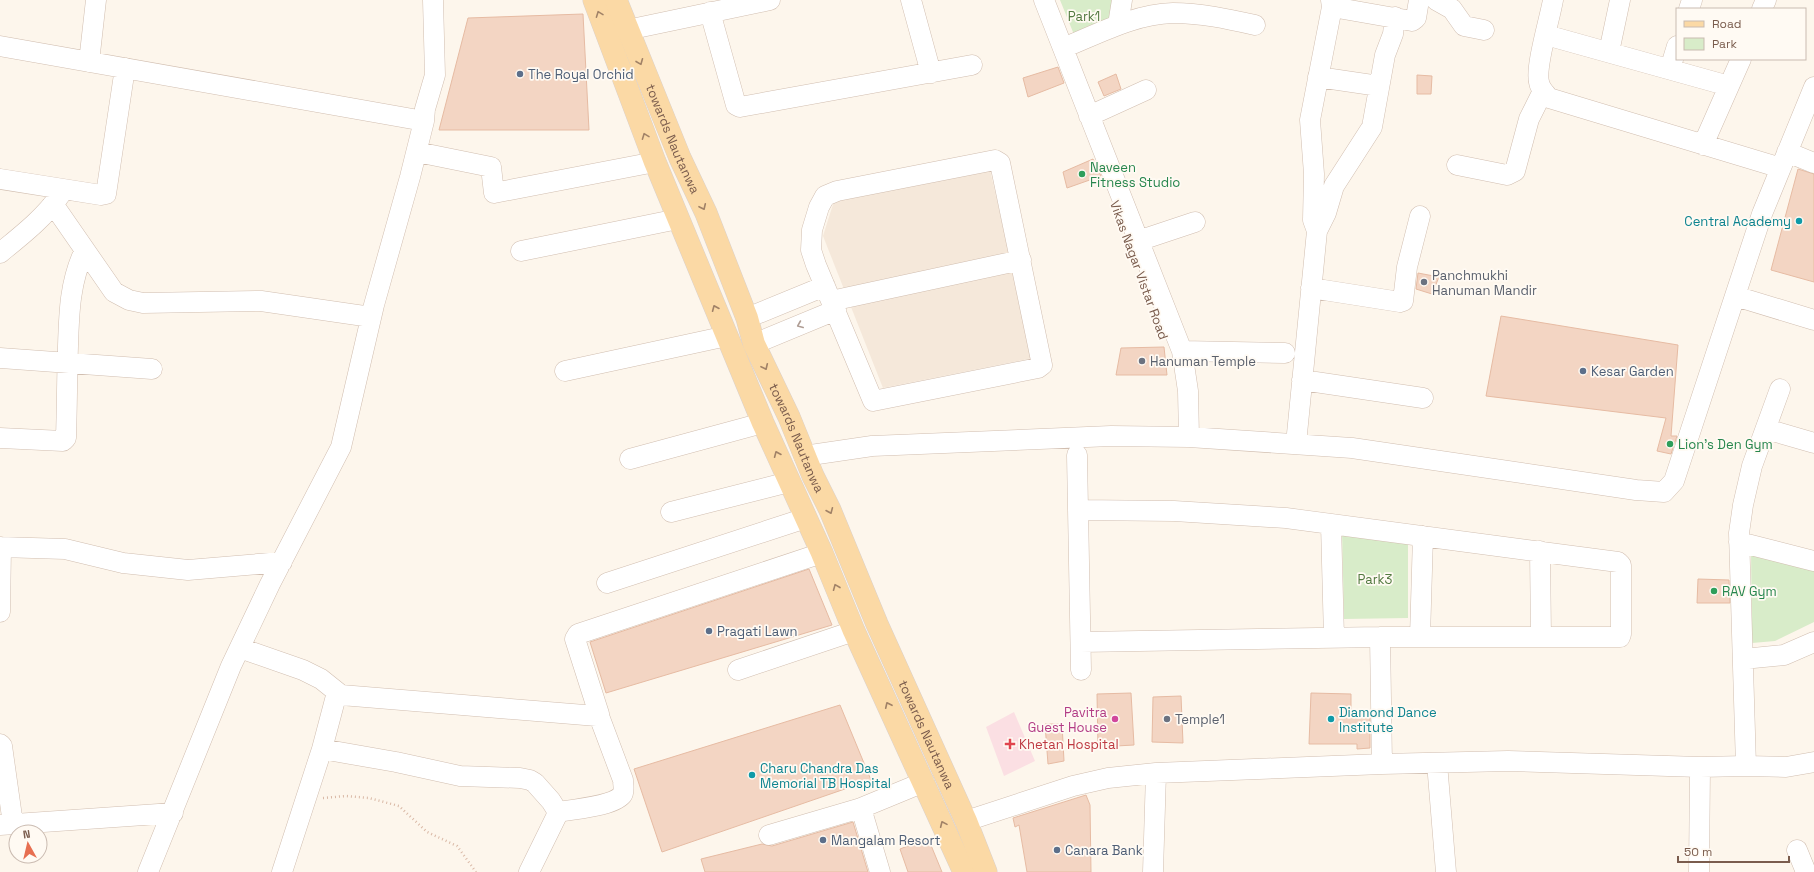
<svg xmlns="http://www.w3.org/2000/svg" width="1814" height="872" font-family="'Space Grotesk',sans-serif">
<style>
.residential{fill:#f5e8da}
.medical{fill:#fbdfe3}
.green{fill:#d8ecc9}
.building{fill:#f3d5c3;stroke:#e6bba3}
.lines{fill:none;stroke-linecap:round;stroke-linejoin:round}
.minor-casing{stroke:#d1beb0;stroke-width:21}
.major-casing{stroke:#dad1cd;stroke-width:23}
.path{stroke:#d9b8a5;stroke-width:2.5;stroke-dasharray:1 3;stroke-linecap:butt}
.minor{stroke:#fff;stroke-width:20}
.major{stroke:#fbd9a5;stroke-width:22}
.oneway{stroke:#a18267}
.oneway2{stroke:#af9d94}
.service-dot{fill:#5c6f8a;stroke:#fffaf3;stroke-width:1.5}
.leisure-dot{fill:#2e9e5b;stroke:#fffaf3;stroke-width:1.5}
.culture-dot{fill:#0f9aa8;stroke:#fffaf3;stroke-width:1.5}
.worship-dot{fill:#6b7280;stroke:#fffaf3;stroke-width:1.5}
.hotel-dot{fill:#d1479c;stroke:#fffaf3;stroke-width:1.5}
.health-dot{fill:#e0444e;stroke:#fffaf3;stroke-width:1.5}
.labels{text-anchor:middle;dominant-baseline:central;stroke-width:3.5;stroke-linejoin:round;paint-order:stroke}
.park-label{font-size:13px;fill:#537a41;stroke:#fffaf3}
.service-label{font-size:13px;fill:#4e5e75;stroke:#fffaf3;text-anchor:start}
.street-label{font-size:13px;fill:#7a5c4d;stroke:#fffaf3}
.leisure-label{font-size:13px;fill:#27864d;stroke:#fffaf3;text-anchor:start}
.culture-label{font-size:13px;fill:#0d838f;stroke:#fffaf3;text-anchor:start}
.worship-label{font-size:13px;fill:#5b616d;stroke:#fffaf3;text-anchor:start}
.hotel-label{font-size:13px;fill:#b23c85;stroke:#fffaf3;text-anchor:end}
.health-label{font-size:13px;fill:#be3a42;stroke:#fffaf3;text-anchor:start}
</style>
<rect width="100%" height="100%" fill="#fdf6ec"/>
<path class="residential" d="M 990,170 L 1033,358 L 883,388 L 823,236 L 834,201 Z"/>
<path class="medical" d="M 1014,712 L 1035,761 L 1004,776 L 986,727 Z"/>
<path class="green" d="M 1060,0 L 1118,0 L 1115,22 L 1075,37 Z
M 1342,531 L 1408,539 L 1408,618 L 1344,619 Z
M 1751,551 L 1814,568 L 1814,622 L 1775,641 L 1752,643 Z"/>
<path class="building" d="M 583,14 L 589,130 L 439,130 L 468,18 Z
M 1058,67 L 1064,83 L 1028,97 L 1023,78 Z
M 1116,74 L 1121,89 L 1104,96 L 1098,82 Z
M 1417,75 L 1432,76 L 1431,94 L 1417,94 Z
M 1093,159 L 1101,176 L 1067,188 L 1063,172 Z
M 1798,169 L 1814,174 L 1814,282 L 1771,270 Z
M 1418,273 L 1439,277 L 1432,294 L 1416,289 Z
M 1501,316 L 1678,345 L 1671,436 L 1677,436 L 1671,454 L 1657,451 L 1666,418 L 1486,396 Z
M 1164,347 L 1167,375 L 1116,375 L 1121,348 Z
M 809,569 L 832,625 L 606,693 L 590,642 Z
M 1698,579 L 1729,580 L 1730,603 L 1697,603 Z
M 1131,693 L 1134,745 L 1098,747 L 1097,694 Z
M 1311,693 L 1351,694 L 1351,715 L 1370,716 L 1370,748 L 1357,749 L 1357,744 L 1309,744 Z
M 1181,696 L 1183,743 L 1152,742 L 1153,697 Z
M 840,705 L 871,780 L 662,852 L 634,769 Z
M 1045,724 L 1062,724 L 1064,761 L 1048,764 Z
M 1086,795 L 1090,805 L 1091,872 L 1027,872 L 1019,825 L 1015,827 L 1013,818 Z
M 853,822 L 868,872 L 705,872 L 701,859 L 762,844 L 772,846 Z
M 928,838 L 942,872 L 908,872 L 900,849 Z"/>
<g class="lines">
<g class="minor-casing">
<path id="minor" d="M 911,0 L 931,73
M 1044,0 L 1182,351 L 1188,391 L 1189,437
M 1436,0 L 1452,9 L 1464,26 L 1484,30
M 1553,0 C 1550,18 1535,67 1539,82 C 1540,89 1545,93 1549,98 L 1781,168
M 1332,7 L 1412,21 L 1416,18 L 1419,0
M 1689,9 L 1692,0
M 1762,9 L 1766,0
M 710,12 L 736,105 L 740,107 L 972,65
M 1118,25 L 1122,0
M 627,30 L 770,0
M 1546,35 L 1729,86
M 0,46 L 424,121
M 1063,48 C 1098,34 1134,14 1173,13 C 1201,13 1228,19 1255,25
M 1609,52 L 1620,0
M 89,62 L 96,0
M 1670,69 L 1677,46
M 1318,77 L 1379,86
M 1089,116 L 1146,90
M 1703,145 L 1741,59
M 417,152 L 491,167 L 494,193 L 655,162
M 1787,152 L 1814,163
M 995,160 L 1000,163 L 1042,365 L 1038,368 L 873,401 L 816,265 L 811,250 L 812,230 L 819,207 L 825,196 L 837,191 Z
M 1457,165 L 1507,175 L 1515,171 L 1529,119 L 1543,91
M 0,179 L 101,195 L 106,194 L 125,68
M 53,204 L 114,292 L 129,300 L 143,303 L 261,301 L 371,317
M 1317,231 L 1313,220 L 1314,174 L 1310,120 L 1332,7 L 1331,0
M 1138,241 L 1195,222
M 521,251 L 678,219
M 0,253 C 22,235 44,218 60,195
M 1311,288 L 1400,302 L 1403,301 L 1407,267 L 1420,216
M 1735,296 L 1814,320
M 831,301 L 1021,260
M 747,318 L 825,286
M 754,344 L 836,310
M 1182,351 L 1285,353
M 0,358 L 152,369
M 565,371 L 727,336
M 1302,380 L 1423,398
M 1766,429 L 1814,443
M 0,438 L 63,441 L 66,438 C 67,407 67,376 68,346 C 69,312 70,280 85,250
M 1296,444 L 1317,231 L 1326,213 L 1334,186 L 1372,127 L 1385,55 L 1393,34 L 1395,17
M 1077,455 L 1081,670
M 804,456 L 872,446 L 1111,436 L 1189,437 L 1352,448 L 1636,490 L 1664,492 L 1674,481 L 1762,214 L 1814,87
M 630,459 L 763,423
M 1078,510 L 1174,511 L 1286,518 L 1618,562 L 1621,565 L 1621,634 L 1620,637 L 1380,637 L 1081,642
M 671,512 L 789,482
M 1331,524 L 1334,638
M 1739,542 L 1814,561
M 0,547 L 65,549 L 123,563 L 188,570 L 282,562
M 1540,551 L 1541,637
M 607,583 L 806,518
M 0,612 L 1,547
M 1380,637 L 1382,764
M 1420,637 L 1423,536
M 240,648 L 303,670 L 321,679 L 341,695
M 1743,659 L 1784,655 L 1814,642
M 738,670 L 854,631
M 0,744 L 2,746 L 13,824
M 322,749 L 396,762 L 460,776 L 520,778 L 530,780 L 535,783 L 551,801 L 556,809 L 557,815 L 529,872
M 1437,763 L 1446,872
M 1746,766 L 1739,533 L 1743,505 L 1752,466 L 1780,389
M 557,812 C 571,810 613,806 622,795 C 625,791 623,785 623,780 L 599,716
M 966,821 L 1073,786 L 1108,778 L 1156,773 L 1382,764 L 1508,761 L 1700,767 L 1746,766 L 1786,767 L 1814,762
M 0,825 L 173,813
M 769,835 L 861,808
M 1797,850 L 1806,872
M 148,872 L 231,666 L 270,584 L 341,447 L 374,305 L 410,177 L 424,121 L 425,109 L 435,75 L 433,0
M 282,872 L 322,749 L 336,696 L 341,695 L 597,716 L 599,714 L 575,639 L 578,634 L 822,553
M 880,872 L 861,808 L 924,782
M 1153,872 L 1156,773
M 1699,872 L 1700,767"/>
</g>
<g class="major-casing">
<g id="major">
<path d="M 594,0 L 655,162 L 763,423 L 822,553 L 854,631 L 964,872"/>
<path id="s1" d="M 616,0 L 680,158 L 706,213 L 747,318 L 754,344 L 789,417 L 813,476 L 830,510 L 877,624 L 966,821 L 986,872"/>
</g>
</g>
<path class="path" d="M 323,798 L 346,796 L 369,798 L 399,806 L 427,832 L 457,846 L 476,872"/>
<use href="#minor" class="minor"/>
<use href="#major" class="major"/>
</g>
<defs><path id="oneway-chevron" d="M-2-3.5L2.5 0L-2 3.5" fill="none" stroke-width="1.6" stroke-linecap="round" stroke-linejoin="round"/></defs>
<g class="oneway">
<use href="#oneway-chevron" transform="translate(599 14) rotate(-111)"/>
<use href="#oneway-chevron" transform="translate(640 62) rotate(68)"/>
<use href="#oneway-chevron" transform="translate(645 136) rotate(-111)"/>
<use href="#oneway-chevron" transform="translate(703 207) rotate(65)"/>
<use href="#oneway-chevron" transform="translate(715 308) rotate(-113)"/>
<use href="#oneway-chevron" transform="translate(765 367) rotate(65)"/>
<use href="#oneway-chevron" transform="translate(777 454) rotate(-113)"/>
<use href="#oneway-chevron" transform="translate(830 511) rotate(67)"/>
<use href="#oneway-chevron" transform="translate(836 587) rotate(-112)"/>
<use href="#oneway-chevron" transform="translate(888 705) rotate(-115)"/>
<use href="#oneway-chevron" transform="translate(943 824) rotate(-114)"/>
</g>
<use class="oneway2" href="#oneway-chevron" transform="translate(800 325) rotate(157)"/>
<g class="service-dot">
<circle cx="520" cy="74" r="4"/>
<circle cx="1583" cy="371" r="4"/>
<circle cx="709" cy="631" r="4"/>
<circle cx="823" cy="840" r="4"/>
<circle cx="1057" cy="850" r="4"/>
</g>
<g class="leisure-dot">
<circle cx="1082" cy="174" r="4"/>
<circle cx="1670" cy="444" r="4"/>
<circle cx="1714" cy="591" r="4"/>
</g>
<g class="culture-dot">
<circle cx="1799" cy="221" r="4"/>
<circle cx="1331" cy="719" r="4"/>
<circle cx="752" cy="775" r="4"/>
</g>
<g class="worship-dot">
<circle cx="1424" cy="282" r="4"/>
<circle cx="1142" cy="361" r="4"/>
<circle cx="1167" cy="719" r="4"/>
</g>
<circle class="hotel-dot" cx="1115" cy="719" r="4"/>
<path class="health-dot" d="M1008 738h4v4h4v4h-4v4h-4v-4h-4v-4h4z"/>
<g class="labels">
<g class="park-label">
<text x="1084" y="16">Park1</text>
<text x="1375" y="579">Park3</text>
</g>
<g class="service-label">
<text x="528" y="74">The Royal Orchid</text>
<text x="1591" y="371">Kesar Garden</text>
<text x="717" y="631">Pragati Lawn</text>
<text x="831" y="840">Mangalam Resort</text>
<text x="1065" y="850">Canara Bank</text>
</g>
<g class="street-label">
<text stroke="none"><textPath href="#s1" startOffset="150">towards Nautanwa</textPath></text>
<text transform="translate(1139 270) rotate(70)">Vikas Nagar Vistar Road</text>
<text stroke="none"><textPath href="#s1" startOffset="474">towards Nautanwa</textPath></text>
<text stroke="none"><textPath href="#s1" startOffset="798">towards Nautanwa</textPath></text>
</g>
<g class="leisure-label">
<text x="1090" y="167">Naveen<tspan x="1090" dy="15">Fitness Studio</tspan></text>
<text x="1678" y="444">Lion's Den Gym</text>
<text x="1722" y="591">RAV Gym</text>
</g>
<g class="culture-label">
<text x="1791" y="221" text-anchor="end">Central Academy</text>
<text x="1339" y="712">Diamond Dance<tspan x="1339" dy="15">Institute</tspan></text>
<text x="760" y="768">Charu Chandra Das<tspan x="760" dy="15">Memorial TB Hospital</tspan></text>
</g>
<g class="worship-label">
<text x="1432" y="275">Panchmukhi<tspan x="1432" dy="15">Hanuman Mandir</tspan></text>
<text x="1150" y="361">Hanuman Temple</text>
<text x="1175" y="719">Temple1</text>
</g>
<g class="hotel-label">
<text x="1107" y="712">Pavitra<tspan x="1107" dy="15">Guest House</tspan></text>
</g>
<g class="health-label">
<text x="1019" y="744">Khetan Hospital</text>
</g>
</g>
<rect x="1676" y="8" width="130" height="52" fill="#fffaf3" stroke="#cabbb1"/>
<rect x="1684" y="21" width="20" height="6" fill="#fbd9a5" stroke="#cabbb1"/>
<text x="1712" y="28" font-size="12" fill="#7a5c4d">Road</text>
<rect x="1684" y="38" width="20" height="12" fill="#d8ecc9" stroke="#cabbb1"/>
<text x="1712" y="48" font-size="12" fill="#7a5c4d">Park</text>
<g transform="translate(28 844) rotate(352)"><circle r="19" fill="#fffaf3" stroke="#cabbb1"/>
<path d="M0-3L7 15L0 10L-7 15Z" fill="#e76f51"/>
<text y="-6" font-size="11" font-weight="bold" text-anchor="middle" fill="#7a5c4d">N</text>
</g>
<path d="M1678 856v6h111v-6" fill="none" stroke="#7a5c4d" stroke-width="2"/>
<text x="1684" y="856" font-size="12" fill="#7a5c4d" stroke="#fffaf3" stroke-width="3" paint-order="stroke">50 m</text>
</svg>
